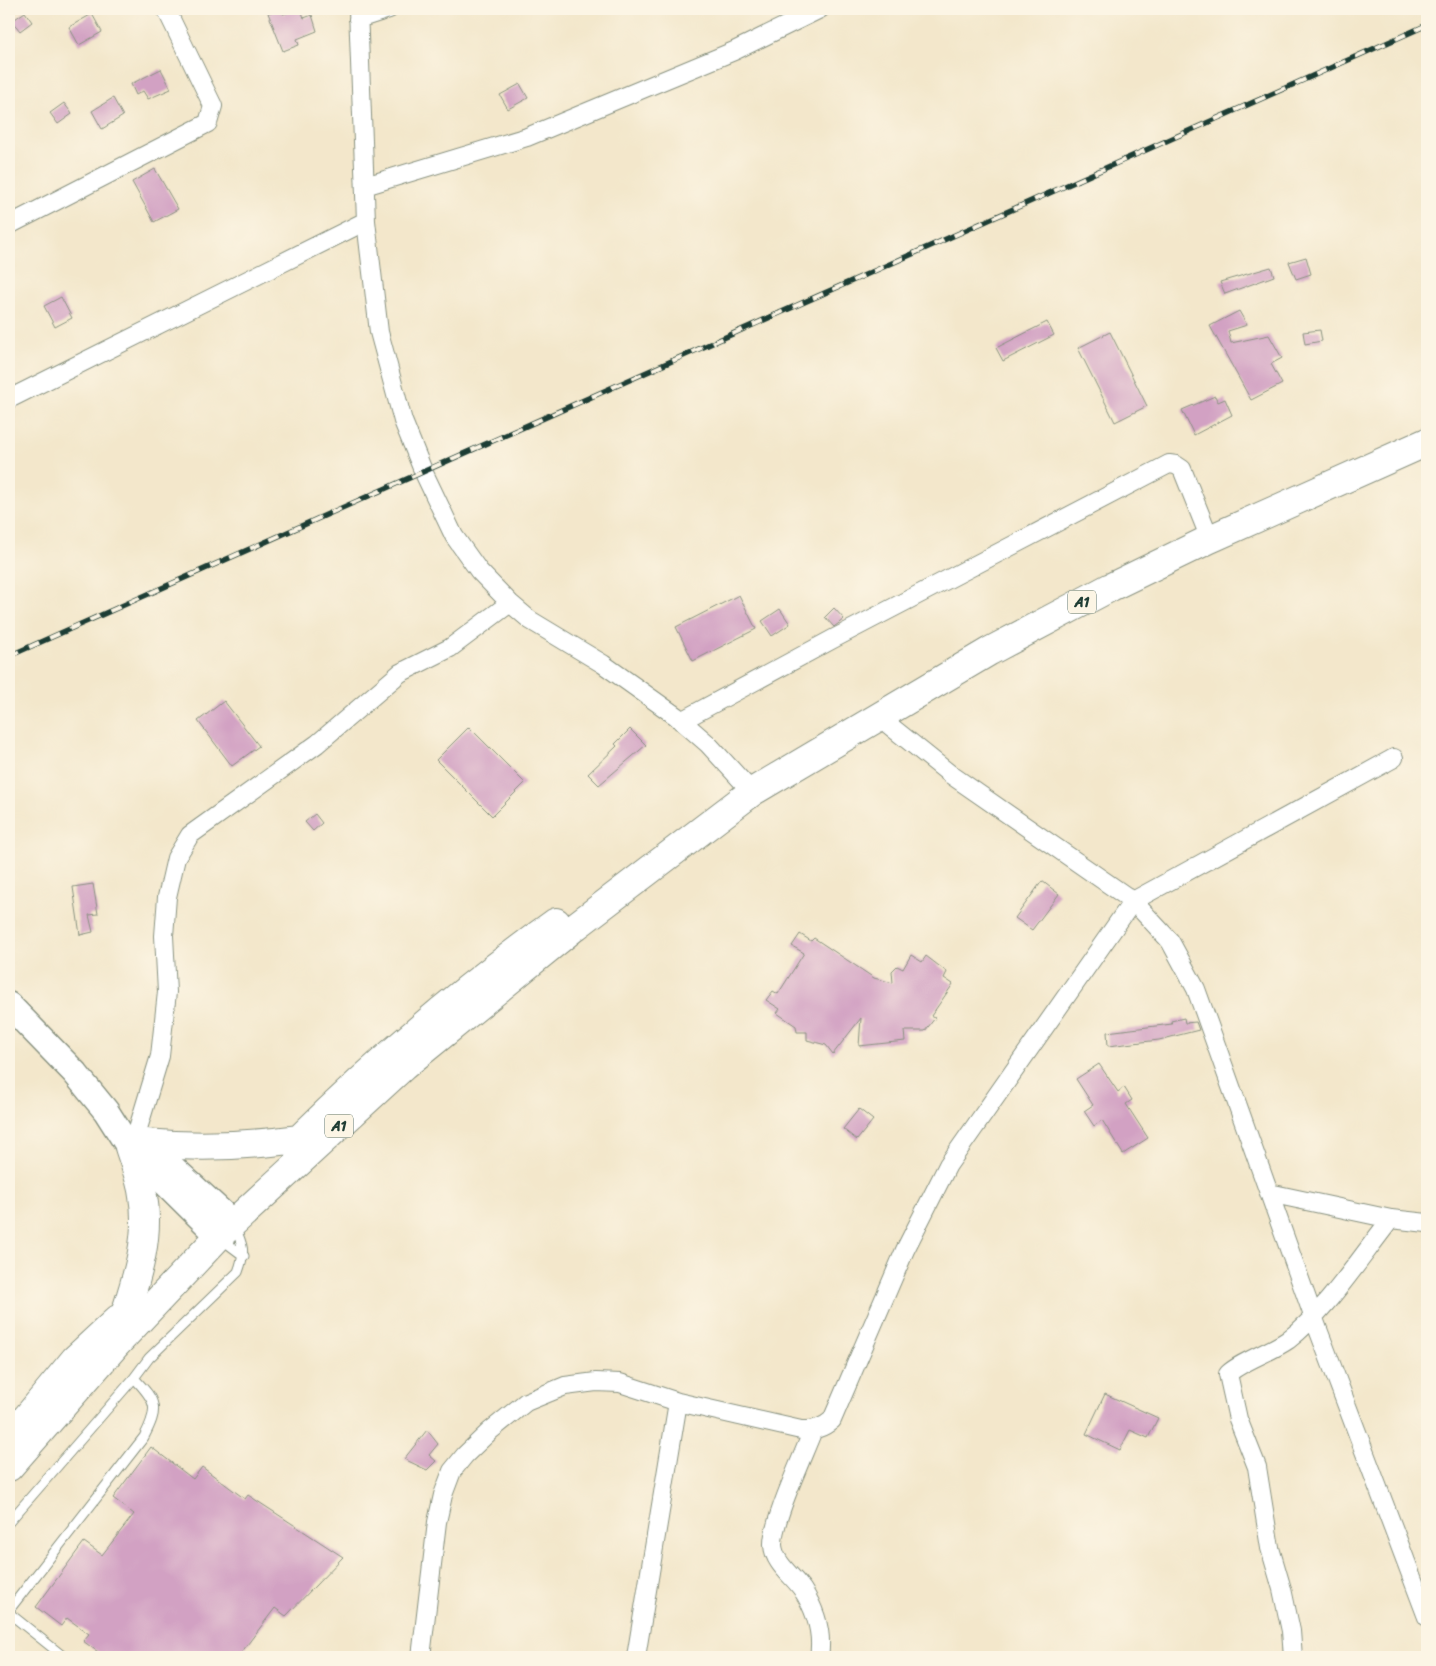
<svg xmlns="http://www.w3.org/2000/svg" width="1436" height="1666" font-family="Sriracha,sans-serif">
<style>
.building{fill:#d2a1c3}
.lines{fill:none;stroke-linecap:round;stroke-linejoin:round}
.lane-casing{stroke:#899280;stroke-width:11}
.street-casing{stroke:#899280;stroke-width:20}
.secondary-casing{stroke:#899280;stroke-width:28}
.highway-casing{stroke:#899280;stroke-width:30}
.lane{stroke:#fff;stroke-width:9}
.street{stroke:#fff;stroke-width:18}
.secondary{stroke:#fff;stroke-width:25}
.highway{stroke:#fff;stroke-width:28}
.rail-casing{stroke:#1f3d34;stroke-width:5.5}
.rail{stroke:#fcf5e5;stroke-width:4;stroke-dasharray:11;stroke-linecap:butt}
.labels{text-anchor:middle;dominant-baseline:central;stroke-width:4;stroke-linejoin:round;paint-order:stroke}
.shield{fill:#fcf5e5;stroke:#617469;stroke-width:1}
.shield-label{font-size:14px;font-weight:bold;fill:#1f3d34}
</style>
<rect width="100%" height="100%" fill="#fcf5e5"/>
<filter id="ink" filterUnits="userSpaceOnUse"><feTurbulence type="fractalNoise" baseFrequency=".02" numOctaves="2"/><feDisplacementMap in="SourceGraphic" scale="10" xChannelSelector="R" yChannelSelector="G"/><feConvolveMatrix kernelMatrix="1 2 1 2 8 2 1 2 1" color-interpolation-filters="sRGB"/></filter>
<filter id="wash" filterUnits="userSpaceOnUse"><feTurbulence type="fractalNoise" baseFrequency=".0096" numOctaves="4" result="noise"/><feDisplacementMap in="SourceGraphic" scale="20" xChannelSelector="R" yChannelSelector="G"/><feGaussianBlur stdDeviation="1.12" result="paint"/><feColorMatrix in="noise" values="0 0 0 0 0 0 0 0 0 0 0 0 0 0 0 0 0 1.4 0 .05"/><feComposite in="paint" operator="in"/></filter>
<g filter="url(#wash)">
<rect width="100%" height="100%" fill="#f3e7cb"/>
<g id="blocks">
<path class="building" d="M 281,9 L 283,14 L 301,9 L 304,18 L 312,15 L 317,31 L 297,39 L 299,45 L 283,51 L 268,13 Z
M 25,12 L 32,22 L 20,31 L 12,21 Z
M 92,14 L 102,32 L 79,45 L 69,27 Z
M 161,69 L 171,89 L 148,99 L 143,91 L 136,95 L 131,84 Z
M 520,84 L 528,98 L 508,109 L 500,95 Z
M 113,98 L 123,116 L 102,129 L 92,111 Z
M 64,103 L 72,114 L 58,124 L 50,113 Z
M 155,169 L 178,209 L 154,222 L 132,182 Z
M 1306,257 L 1311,274 L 1296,279 L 1289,262 Z
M 1271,267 L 1274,276 L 1225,294 L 1220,282 Z
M 61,297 L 72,318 L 55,327 L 44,306 Z
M 1239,311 L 1247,325 L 1228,331 L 1231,343 L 1269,335 L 1282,358 L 1271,364 L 1282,384 L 1251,400 L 1210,326 Z
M 1047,322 L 1054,335 L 1003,361 L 996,348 Z
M 1320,330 L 1322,341 L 1305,344 L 1303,332 Z
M 1110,332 L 1147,406 L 1115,422 L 1078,348 Z
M 1215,396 L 1218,402 L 1225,399 L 1232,415 L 1194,435 L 1182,410 Z
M 739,595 L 756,629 L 693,661 L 676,627 Z
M 834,608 L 844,619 L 834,627 L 825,617 Z
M 780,609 L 790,624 L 772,636 L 762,621 Z
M 224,701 L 259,746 L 232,766 L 198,721 Z
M 469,727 L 525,783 L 492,816 L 436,760 Z
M 630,729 L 646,745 L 599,785 L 588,774 L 617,746 L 615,744 Z
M 315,814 L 322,823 L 313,831 L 305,822 Z
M 1042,881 L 1059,894 L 1032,930 L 1015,918 Z
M 93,884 L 98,914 L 89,915 L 93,932 L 80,935 L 73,887 Z
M 800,934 L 811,941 L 814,938 L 874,978 L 893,983 L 892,971 L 897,966 L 903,969 L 911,955 L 922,962 L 926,956 L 947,972 L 944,978 L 953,984 L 931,1016 L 935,1018 L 925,1031 L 904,1031 L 905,1041 L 859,1046 L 861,1018 L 833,1054 L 826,1045 L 807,1040 L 807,1032 L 797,1032 L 796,1026 L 777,1013 L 780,1009 L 766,1000 L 773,991 L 778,994 L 804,953 L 792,946 Z
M 1184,1018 L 1185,1023 L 1196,1022 L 1199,1030 L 1159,1040 L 1108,1046 L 1107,1032 L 1172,1024 L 1171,1021 Z
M 1099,1064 L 1118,1092 L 1124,1087 L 1132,1100 L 1126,1104 L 1148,1138 L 1123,1154 L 1102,1120 L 1094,1126 L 1084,1111 L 1093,1105 L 1076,1079 Z
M 859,1109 L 873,1120 L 857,1140 L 843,1129 Z
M 1105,1394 L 1158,1418 L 1148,1438 L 1130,1430 L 1120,1450 L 1086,1434 Z
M 427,1430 L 438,1444 L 429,1455 L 436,1461 L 427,1470 L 404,1459 Z
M 151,1447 L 193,1479 L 202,1467 L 245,1499 L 248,1495 L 343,1557 L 286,1616 L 275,1608 L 238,1657 L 105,1657 L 83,1641 L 89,1634 L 67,1618 L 61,1626 L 36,1607 L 84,1542 L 102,1555 L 134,1514 L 113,1498 Z"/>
</g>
</g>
<g filter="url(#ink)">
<use href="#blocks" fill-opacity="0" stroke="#899280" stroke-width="1"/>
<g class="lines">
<g class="lane-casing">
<path id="lane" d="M 220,1238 L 244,1256
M 9,1522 L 134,1378
M 9,1610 L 144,1437 C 159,1408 157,1402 134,1378 L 149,1358 L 238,1272 C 246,1251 243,1245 234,1225
M 9,1613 L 64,1657"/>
</g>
<g class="street-casing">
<path id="street" d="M 358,9 L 366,221 L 379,332 L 403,421 L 424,473 L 454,536 L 479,571 L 510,603 L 530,620 L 603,664 L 676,716 L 708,744 L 752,792
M 358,19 L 389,9
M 365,186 L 527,137 L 734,51 L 820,9
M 9,225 L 208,123 L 213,106 L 166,9
M 9,399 L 366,221
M 879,717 L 950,774 L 1133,901 L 1170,941 L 1196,989 L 1316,1324 L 1427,1617
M 681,721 L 833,639 L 1169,464 L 1176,465 L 1182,469 L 1210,539
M 136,1135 L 160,1056 L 167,992 L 164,936 L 167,897 L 176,858 L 190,835 L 317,744 L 400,673 L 450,648 L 510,603
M 1269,1193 L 1391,1219 L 1427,1223
M 813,1430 C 803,1456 772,1522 773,1545 C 774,1563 792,1575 802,1589 C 815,1609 823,1633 819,1657
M 421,1657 L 437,1522 L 443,1495 L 452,1471 L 465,1455 L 490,1431 L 526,1402 L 565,1386 L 596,1382 L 620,1383 L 678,1402 L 801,1430 C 814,1430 822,1429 832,1420 L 905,1250 L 948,1165 L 1133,901 L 1394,758
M 636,1657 L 678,1402
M 1293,1657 L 1291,1631 L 1282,1589 L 1270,1548 L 1257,1467 L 1238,1419 L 1228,1374 C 1240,1362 1271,1352 1288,1340 C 1326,1311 1360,1258 1391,1219"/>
</g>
<g class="secondary-casing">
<path id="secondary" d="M 9,1005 L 75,1073 L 106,1111 L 129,1147 L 219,1236
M 161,1157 L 233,1223"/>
</g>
<g class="highway-casing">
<path id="highway" d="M 145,1143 C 197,1148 247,1146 298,1139
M 294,1144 C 376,1063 462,989 556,922
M 126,1311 C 138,1274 150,1235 143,1196 C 141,1179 134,1163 129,1147
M 9,1439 L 75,1359 L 118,1319
M 9,1467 L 114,1347 L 219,1236 L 404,1066 L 576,926 L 752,792 L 990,651 L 1111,587 L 1210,539 L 1427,442"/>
</g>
<use href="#lane" class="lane"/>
<use href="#street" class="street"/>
<use href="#secondary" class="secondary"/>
<use href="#highway" class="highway"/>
<g class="rail-casing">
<path id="rail" d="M 9,656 L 1427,25"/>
</g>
<use href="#rail" class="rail"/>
</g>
</g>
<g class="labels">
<g class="shield">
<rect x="1068" y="590.5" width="28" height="23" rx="4"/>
<rect x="325" y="1114.5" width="28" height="23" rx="4"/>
</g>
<g class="shield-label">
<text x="1082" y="602">A1</text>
<text x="339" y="1126">A1</text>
</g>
</g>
<rect width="1436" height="1666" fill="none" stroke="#fcf5e5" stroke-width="30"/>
</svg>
